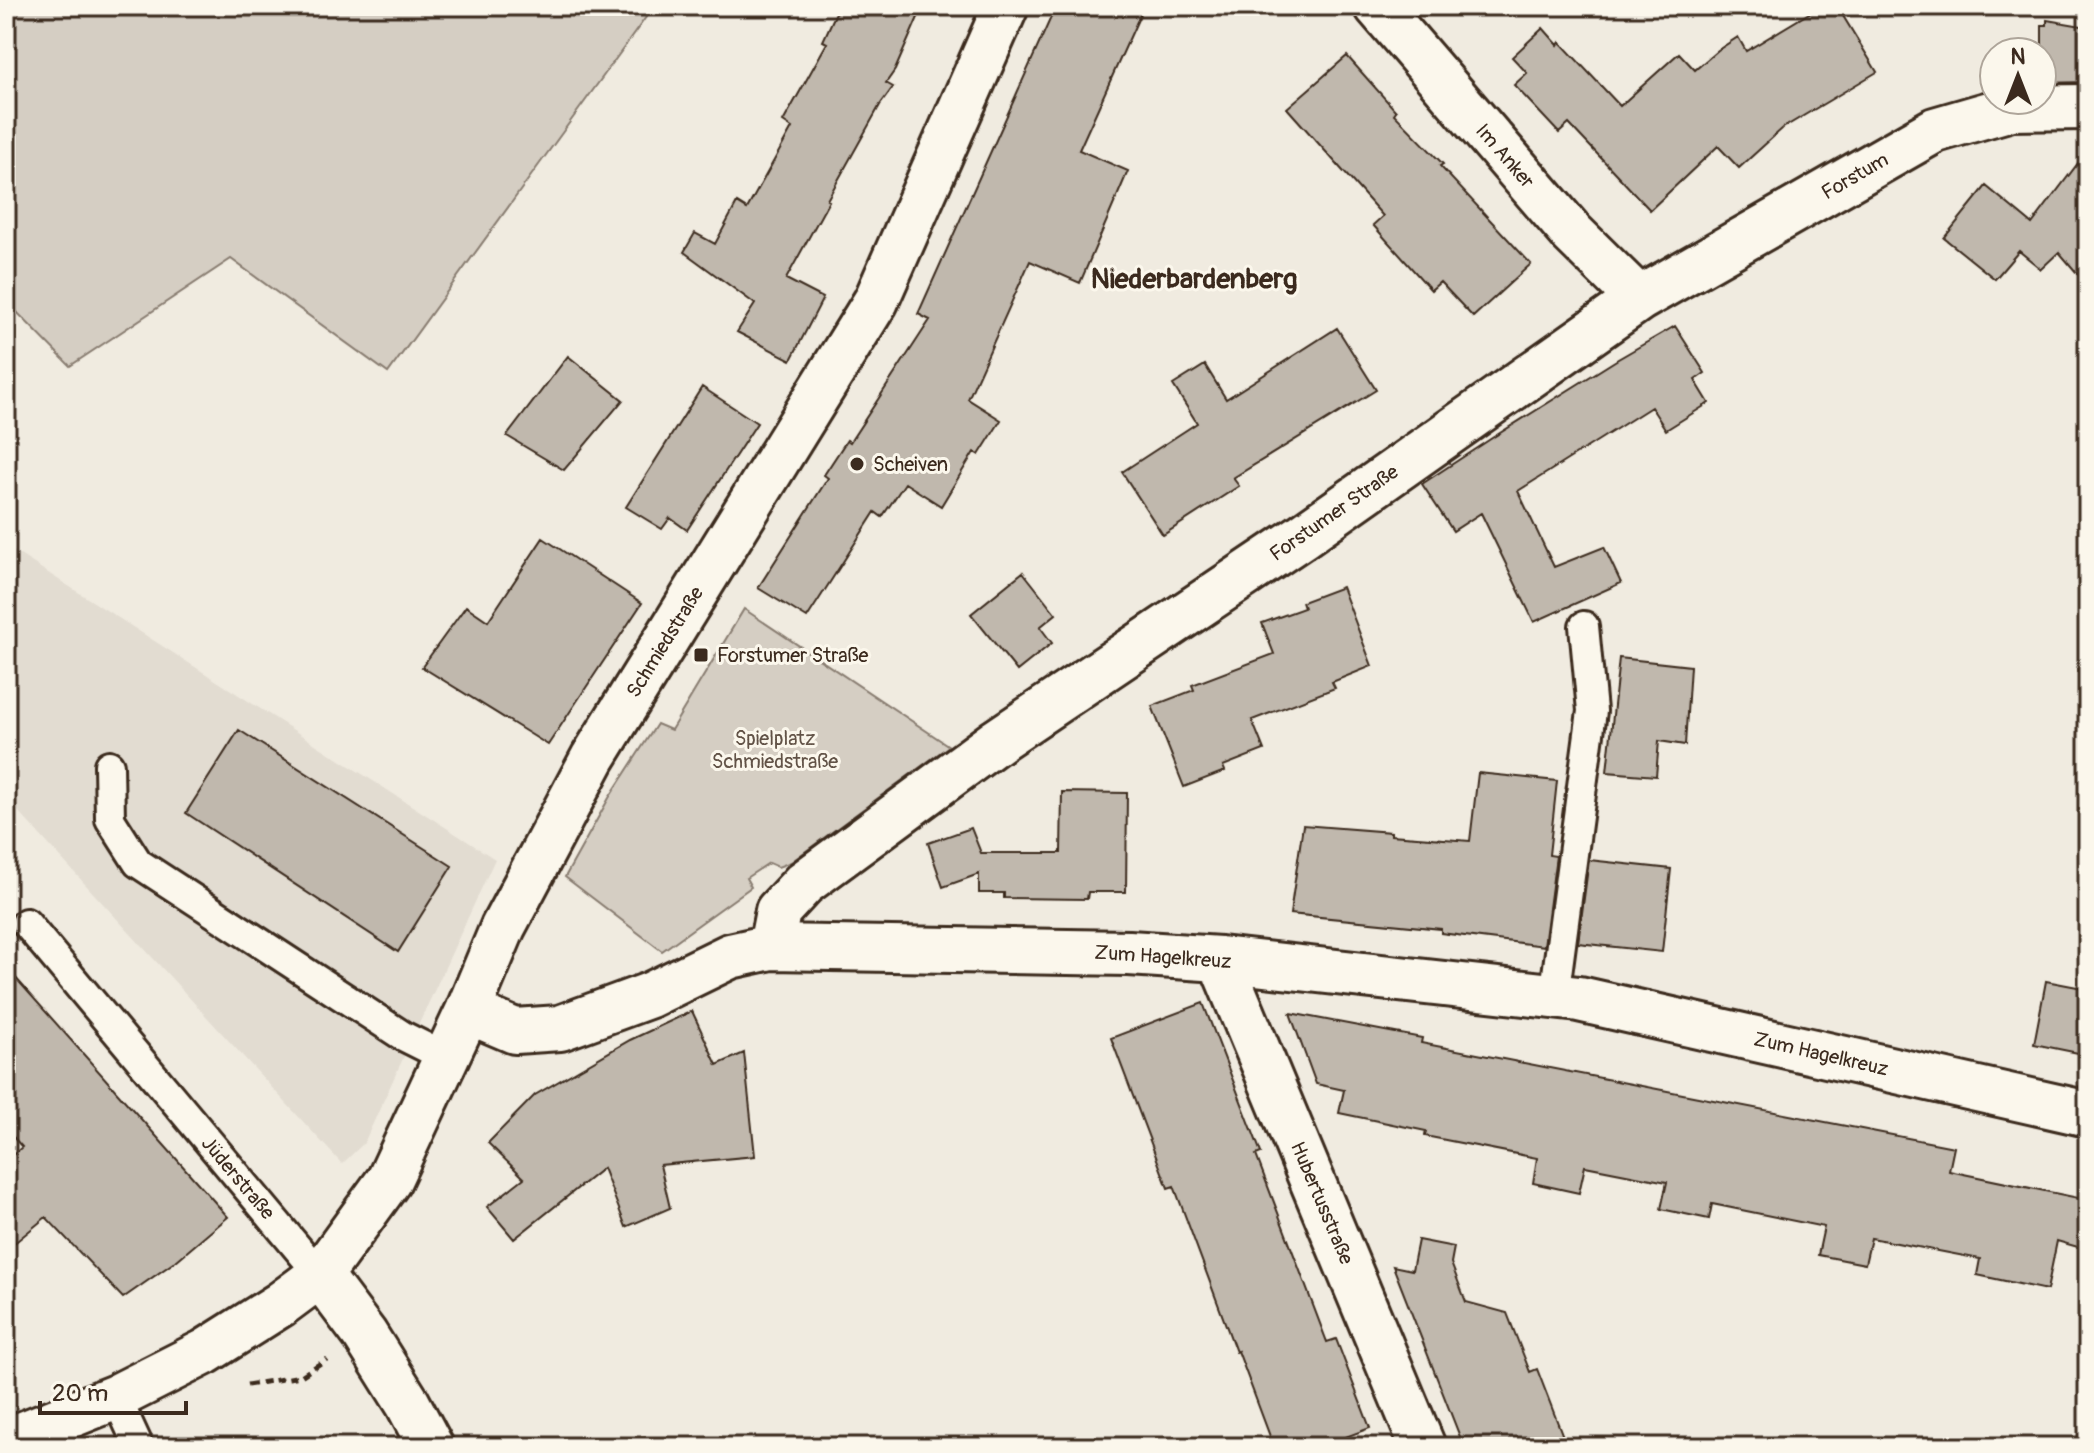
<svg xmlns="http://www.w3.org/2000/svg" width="2094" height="1453" font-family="Pangolin,sans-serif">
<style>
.built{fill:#e2dcd1}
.green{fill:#d5cec3;stroke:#887c70;stroke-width:2}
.building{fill:#c0b8ad;stroke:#3b2a1e;stroke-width:2}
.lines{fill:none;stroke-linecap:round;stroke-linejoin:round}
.lane-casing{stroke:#3b2a1e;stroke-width:34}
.street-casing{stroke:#3b2a1e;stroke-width:50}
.path{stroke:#3b2a1e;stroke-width:5;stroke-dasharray:8 6;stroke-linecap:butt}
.lane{stroke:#fbf7ec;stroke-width:28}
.street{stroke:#fbf7ec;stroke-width:44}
.poi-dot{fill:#3b2a1e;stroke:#fbf7ec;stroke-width:3}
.labels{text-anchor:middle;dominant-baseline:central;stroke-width:6;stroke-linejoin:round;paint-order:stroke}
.street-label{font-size:20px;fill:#3b2a1e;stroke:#fbf7ec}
.poi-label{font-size:20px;fill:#3b2a1e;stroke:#fbf7ec;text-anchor:start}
.park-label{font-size:20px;fill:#625347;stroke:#fbf7ec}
.district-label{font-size:28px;font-weight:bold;fill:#3b2a1e;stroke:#fbf7ec}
</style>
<rect width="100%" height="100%" fill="#f0ebe0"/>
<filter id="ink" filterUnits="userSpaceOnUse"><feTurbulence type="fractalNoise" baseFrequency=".0125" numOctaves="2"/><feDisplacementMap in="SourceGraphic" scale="16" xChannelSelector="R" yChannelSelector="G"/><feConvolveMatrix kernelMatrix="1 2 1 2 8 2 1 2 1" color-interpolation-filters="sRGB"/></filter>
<g filter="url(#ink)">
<path class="built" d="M 6,546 L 495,859 L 364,1143 L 342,1164 L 6,798 Z"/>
<path class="green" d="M 6,6 L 654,6 L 388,373 L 231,259 L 70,366 L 6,301 Z
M 744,609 L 949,746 L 791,862 L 778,867 L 769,863 L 746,878 L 751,887 L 662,951 L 565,877 L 609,798 L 657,724 L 671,730 Z"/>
<path class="building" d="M 839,6 L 923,6 L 895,70 L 886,83 L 893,87 L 880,105 L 827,200 L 829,201 L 786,279 L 823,298 L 791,360 L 737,332 L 755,304 L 684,252 L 695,233 L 715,244 L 737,203 L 747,209 L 792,128 L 783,122 L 827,43 L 823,41 Z
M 1056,6 L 1144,6 L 1079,150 L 1128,171 L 1080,283 L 1030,261 L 968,399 L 1001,420 L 979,455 L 974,452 L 941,506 L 905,483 L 882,517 L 875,512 L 807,618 L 758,588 L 828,478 L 824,475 L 847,440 L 850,442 L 930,320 L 918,314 Z
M 1821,6 L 1837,6 L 1877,72 L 1783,128 L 1739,168 L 1718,146 L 1650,210 L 1569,124 L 1559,133 L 1514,85 L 1527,73 L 1512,57 L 1543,28 L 1558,45 L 1560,42 L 1620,106 L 1679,53 L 1695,70 L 1718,50 L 1738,37 L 1746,51 Z
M 2047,20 L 2088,27 L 2088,82 L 2042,83 L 2042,25 L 2047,25 Z
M 1347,56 L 1396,111 L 1394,114 L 1443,164 L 1440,166 L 1531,264 L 1473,317 L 1440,282 L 1431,290 L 1373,225 L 1383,216 L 1287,108 Z
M 2088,150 L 2088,286 L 2059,252 L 2041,269 L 2019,251 L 1995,279 L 1944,238 L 1986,186 L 2032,224 Z
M 1675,326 L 1705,373 L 1695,380 L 1709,403 L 1666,430 L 1651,407 L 1518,491 L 1554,567 L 1604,547 L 1621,583 L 1534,622 L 1481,513 L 1453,531 L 1422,484 L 1492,438 L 1618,359 Z
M 1337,328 L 1376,390 L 1233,478 L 1239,486 L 1163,535 L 1122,472 L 1197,423 L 1173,385 L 1205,365 L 1226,399 Z
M 568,356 L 623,400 L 564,470 L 507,436 Z
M 702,387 L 757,423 L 687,530 L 670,518 L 662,529 L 626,507 Z
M 543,538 L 642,603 L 548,745 L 422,667 L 466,606 L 488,621 Z
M 1023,572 L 1056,614 L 1040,627 L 1052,643 L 1017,671 L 971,614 Z
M 1342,587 L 1372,666 L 1332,682 L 1335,688 L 1252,720 L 1264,750 L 1223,766 L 1225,771 L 1184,787 L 1152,706 L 1194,690 L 1192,685 L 1274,654 L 1262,623 L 1304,608 L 1302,602 Z
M 1619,658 L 1690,666 L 1685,745 L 1659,741 L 1656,776 L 1607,772 Z
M 239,730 L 452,866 L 398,952 L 186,813 Z
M 1478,773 L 1557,781 L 1549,855 L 1556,856 L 1544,946 L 1441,933 L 1441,929 L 1290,914 L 1303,825 L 1391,832 L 1391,835 L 1470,841 Z
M 1062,792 L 1127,793 L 1126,892 L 1088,892 L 1087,899 L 1004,898 L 1004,893 L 979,893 L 979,874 L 943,887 L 928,843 L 971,828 L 981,853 L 1061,853 Z
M 1589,860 L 1671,869 L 1662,952 L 1578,943 Z
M 6,967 L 228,1217 L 176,1261 L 123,1298 L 46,1217 L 6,1250 L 6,1161 L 22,1147 L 6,1129 Z
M 2046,981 L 2088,989 L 2088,1055 L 2034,1044 Z
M 1203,1003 L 1261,1153 L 1256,1155 L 1327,1342 L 1336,1339 L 1370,1428 L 1319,1447 L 1274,1447 L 1238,1351 L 1236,1352 L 1174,1186 L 1168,1188 L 1111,1038 Z
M 692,1011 L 717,1065 L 744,1053 L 755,1156 L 660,1165 L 670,1208 L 626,1227 L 603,1168 L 514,1239 L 487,1207 L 524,1178 L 488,1143 L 535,1095 L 630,1040 Z
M 1290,1013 L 1422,1038 L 1421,1043 L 1954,1147 L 1949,1171 L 2088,1200 L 2088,1250 L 2057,1241 L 2047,1290 L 1977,1275 L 1980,1259 L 1871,1238 L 1865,1264 L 1818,1255 L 1824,1227 L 1712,1204 L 1709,1219 L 1661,1209 L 1667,1182 L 1585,1166 L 1579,1193 L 1533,1183 L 1537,1158 L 1425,1136 L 1426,1131 L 1339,1113 L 1344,1090 L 1316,1084 Z
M 1418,1240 L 1454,1247 L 1451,1263 L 1466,1302 L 1507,1313 L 1530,1372 L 1537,1369 L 1567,1447 L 1464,1447 L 1393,1266 L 1412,1270 Z"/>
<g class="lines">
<g class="lane-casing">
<path id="lane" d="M 109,765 L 110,819 L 138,863 L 403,1036 L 445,1057
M 26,923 L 320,1275
M 1554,997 L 1592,711 L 1584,626
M 116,1397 L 139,1447"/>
</g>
<g class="street-casing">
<path id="street" d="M 1377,6 L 1572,233 L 1639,299
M 771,947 L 778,911 L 804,883 L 997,741 L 1301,537 L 1639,299 L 1935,130 L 2011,108 L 2088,107
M 1220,959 L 1423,1447
M 468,1011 L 515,1031 L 560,1028 L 650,995 L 730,956 L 771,947 L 1129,953 L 1220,959 L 1579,999 L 2088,1114
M 320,1275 L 365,1335 L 407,1402 L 431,1447
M 6,1441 L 116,1397 L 205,1352 L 281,1304 L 320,1275 L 389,1180 L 468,1011 L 503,927 L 593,758 L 876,301 L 1006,6"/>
</g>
<path class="path" d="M 247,1385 L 301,1376 L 327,1359"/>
<use href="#lane" class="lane"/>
<use href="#street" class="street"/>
</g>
</g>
<g class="poi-dot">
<circle cx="857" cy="464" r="8"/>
<rect x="693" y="647" width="16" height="16" rx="4"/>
</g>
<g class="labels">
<g class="street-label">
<text transform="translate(1505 156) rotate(49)">Im Anker</text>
<text transform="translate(1855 176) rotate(-30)">Forstum</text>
<text transform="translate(1334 513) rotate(-35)">Forstumer Straße</text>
<text transform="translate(665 642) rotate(-58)">Schmiedstraße</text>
<text transform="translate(1163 957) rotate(4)">Zum Hagelkreuz</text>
<text transform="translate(1821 1054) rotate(13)">Zum Hagelkreuz</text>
<text transform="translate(238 1178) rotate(50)">Jüderstraße</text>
<text transform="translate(1322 1203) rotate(67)">Hubertusstraße</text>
</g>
<g class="poi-label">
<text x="873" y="464">Scheiven</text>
<text x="717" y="655">Forstumer Straße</text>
</g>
<g class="park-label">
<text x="775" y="738">Spielplatz<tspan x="775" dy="23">Schmiedstraße</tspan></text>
</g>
<g class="district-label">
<text x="1194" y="279">Niederbardenberg</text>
</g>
</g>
<rect width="2094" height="1453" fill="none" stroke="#fbf7ec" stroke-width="32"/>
<rect x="16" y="16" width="2062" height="1421" fill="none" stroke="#3b2a1e" stroke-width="3" filter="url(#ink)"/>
<g transform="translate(2018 76)"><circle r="38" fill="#fbf7ec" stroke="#aea59a" stroke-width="2"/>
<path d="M0-6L14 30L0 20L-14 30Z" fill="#3b2a1e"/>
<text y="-12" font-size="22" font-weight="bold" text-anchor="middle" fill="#3b2a1e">N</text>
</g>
<path d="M40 1401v12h146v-12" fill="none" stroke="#3b2a1e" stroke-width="4"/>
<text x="52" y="1401" font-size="24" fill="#3b2a1e" stroke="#fbf7ec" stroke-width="6" paint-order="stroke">20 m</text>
</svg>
